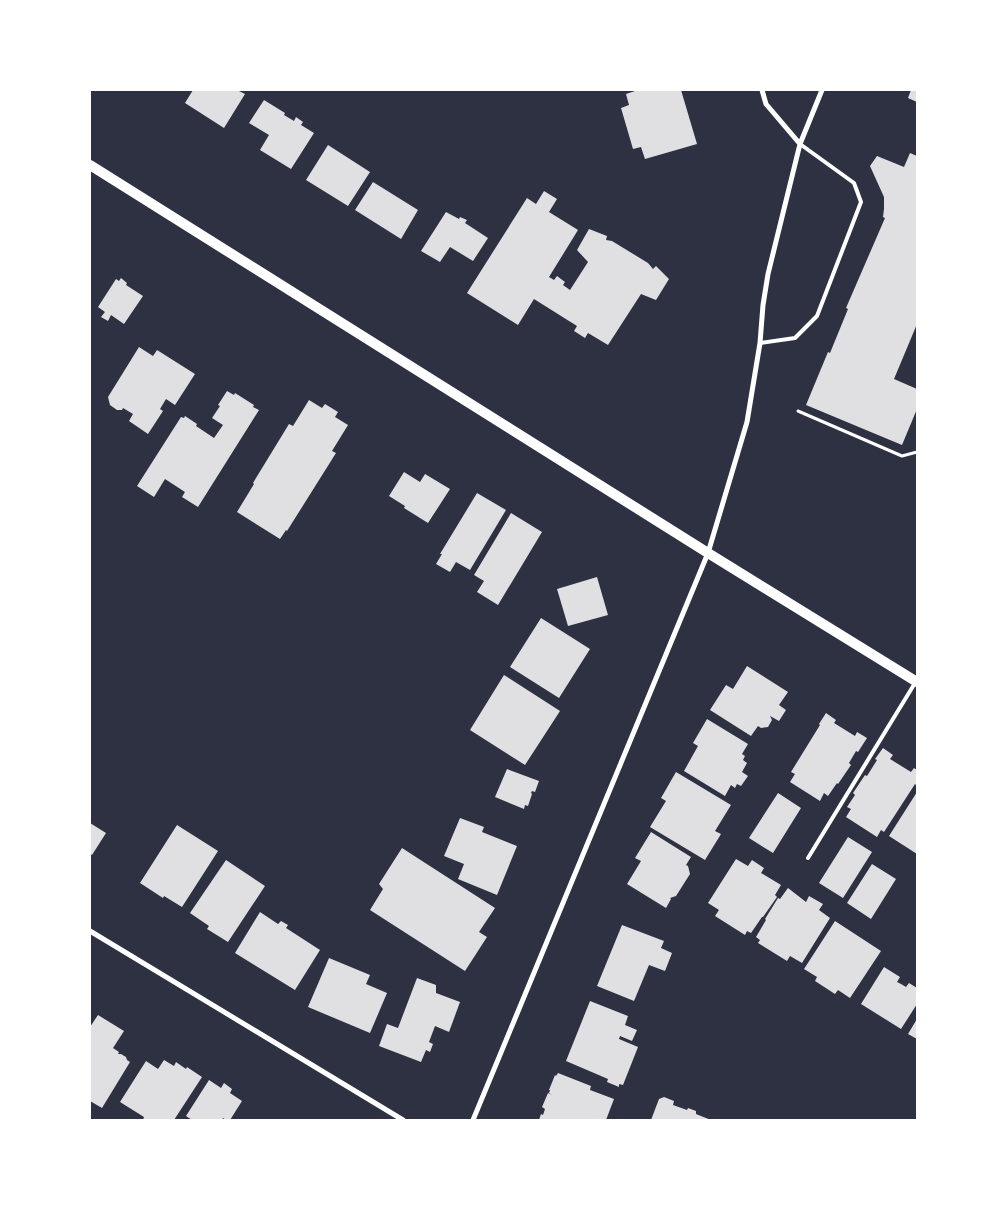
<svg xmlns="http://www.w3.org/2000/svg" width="1007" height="1210" font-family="Overpass,sans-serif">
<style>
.building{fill:#e0e0e3}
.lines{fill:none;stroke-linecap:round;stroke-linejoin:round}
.path{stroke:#fff;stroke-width:3}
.service{stroke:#fff;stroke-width:4}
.minor{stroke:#fff;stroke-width:5}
.secondary{stroke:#fff;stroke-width:10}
</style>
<rect width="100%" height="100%" fill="#2d3142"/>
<path class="building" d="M 193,90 L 237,90 L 245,94 L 224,128 L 185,103 Z
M 638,90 L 681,90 L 697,144 L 645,159 L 641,147 L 633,149 L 621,108 L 629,105 L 626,94 Z
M 911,90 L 917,90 L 917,102 L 908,98 Z
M 264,100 L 285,113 L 284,115 L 294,121 L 296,117 L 303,122 L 301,125 L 314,133 L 291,169 L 260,150 L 269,135 L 249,123 Z
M 328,145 L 370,172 L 348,206 L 306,180 Z
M 910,153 L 917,156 L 917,324 L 894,379 L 917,389 L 917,409 L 902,445 L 806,405 L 828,352 L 830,353 L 848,309 L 846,308 L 885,218 L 883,217 L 884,209 L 884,197 L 870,166 L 877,156 L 904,167 Z
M 373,182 L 418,210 L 401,239 L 355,210 Z
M 544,191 L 557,199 L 549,212 L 578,230 L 549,277 L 554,280 L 557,276 L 565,282 L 563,285 L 570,290 L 588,262 L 577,250 L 589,229 L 607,236 L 606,240 L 612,241 L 648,263 L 653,269 L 656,266 L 669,279 L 656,300 L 641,294 L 608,345 L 588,333 L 585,338 L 574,331 L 577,326 L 534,299 L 518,325 L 467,293 L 527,198 L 536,204 Z
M 446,212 L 459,219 L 460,217 L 467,220 L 465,223 L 488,238 L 473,261 L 450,247 L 440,262 L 421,251 Z
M 121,278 L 127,283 L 126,285 L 143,296 L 124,324 L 111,315 L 108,321 L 101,317 L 105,312 L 98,307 L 116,279 L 119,281 Z
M 139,347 L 153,356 L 157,350 L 195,374 L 175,405 L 166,399 L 160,409 L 163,411 L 148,434 L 129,421 L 133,414 L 123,408 L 122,410 L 117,410 L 110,405 L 108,397 Z
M 227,391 L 234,395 L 235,393 L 254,405 L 253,407 L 259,410 L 198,507 L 182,497 L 185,492 L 165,479 L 154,497 L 137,486 L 181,417 L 184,418 L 185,416 L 197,424 L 196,426 L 214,438 L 223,425 L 212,418 L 220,406 L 218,405 Z
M 309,400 L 322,408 L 325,404 L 338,412 L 335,417 L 348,425 L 332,451 L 336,453 L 287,531 L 286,530 L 280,539 L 237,512 L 254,484 L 253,483 L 289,424 L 293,426 Z
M 404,472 L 420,482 L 425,474 L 450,489 L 428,523 L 404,508 L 405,506 L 389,496 Z
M 477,493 L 506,510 L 470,570 L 456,562 L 450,572 L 436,564 L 442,554 L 440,554 Z
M 511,513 L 542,532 L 498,605 L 477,592 L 484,581 L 474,575 Z
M 597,577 L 608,615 L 568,626 L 557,589 Z
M 541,618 L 590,649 L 559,698 L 510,667 Z
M 747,666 L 788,692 L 779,705 L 786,710 L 779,721 L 770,716 L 772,720 L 768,727 L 761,728 L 758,726 L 751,736 L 710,710 L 726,685 L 733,689 Z
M 504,675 L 560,711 L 525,765 L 470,730 Z
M 826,713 L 836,720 L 834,723 L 855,736 L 857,732 L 867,738 L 858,752 L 856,751 L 849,763 L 851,765 L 838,784 L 837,783 L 828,796 L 824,793 L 820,801 L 790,782 L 795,774 L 791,772 L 820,725 L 819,724 Z
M 707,719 L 748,744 L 742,754 L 745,756 L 743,760 L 747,763 L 742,772 L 748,776 L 741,786 L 737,784 L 735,788 L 731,785 L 725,796 L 684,771 L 698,746 L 693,743 Z
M 883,748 L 893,755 L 890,759 L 911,772 L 914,768 L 917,770 L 917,784 L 916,785 L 915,784 L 884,832 L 881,830 L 877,837 L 846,817 L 851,809 L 847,807 L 855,795 L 853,793 L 865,775 L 867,776 L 877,760 L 875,759 Z
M 507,769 L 539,781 L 535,792 L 532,791 L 531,793 L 532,794 L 528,806 L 525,805 L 524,809 L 495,797 Z
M 676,772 L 731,805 L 715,831 L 721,834 L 705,860 L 650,827 L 666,801 L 661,798 Z
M 917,792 L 917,854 L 889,836 Z
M 778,793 L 801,808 L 773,853 L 749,838 Z
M 460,818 L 484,827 L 482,832 L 517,846 L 497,895 L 458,879 L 464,864 L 444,856 Z
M 90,823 L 106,833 L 92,855 L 90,854 Z
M 177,825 L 218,851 L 182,907 L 164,896 L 163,898 L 140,883 Z
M 651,832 L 691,857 L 686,865 L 688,866 L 690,874 L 676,896 L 670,898 L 671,899 L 666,908 L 627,884 L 641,861 L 635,858 Z
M 848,837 L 872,852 L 843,898 L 819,883 Z
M 402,848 L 495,908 L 479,932 L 487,937 L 465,971 L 370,910 L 383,889 L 379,884 Z
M 736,859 L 748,866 L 752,860 L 764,868 L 761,873 L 781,885 L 775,895 L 777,897 L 763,917 L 762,917 L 751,933 L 747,931 L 745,935 L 715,916 L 719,910 L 708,903 Z
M 226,860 L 265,886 L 228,942 L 207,929 L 209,926 L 190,913 Z
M 872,864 L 896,879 L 871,919 L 847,903 Z
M 788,888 L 806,902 L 809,896 L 823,904 L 819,910 L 830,918 L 802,963 L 790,956 L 787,961 L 758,943 L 760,940 L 756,937 L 766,920 L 765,919 L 778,898 L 780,899 Z
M 260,912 L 278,924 L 281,921 L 288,925 L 286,928 L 320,950 L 295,990 L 235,953 Z
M 835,921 L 881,951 L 850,998 L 838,990 L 835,994 L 815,981 L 817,977 L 804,969 Z
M 622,925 L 664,941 L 661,948 L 672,953 L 665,971 L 649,965 L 634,1001 L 597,986 Z
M 329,958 L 370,975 L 366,984 L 387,993 L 370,1033 L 308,1007 Z
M 884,967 L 900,977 L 897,982 L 901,984 L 906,987 L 909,983 L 917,988 L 917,1004 L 901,1029 L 861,1004 Z
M 417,978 L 436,985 L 436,993 L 460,1002 L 449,1032 L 435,1026 L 429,1042 L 433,1044 L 430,1052 L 426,1050 L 421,1062 L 379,1046 L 387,1024 L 398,1028 Z
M 590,1001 L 628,1016 L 625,1025 L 637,1030 L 632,1041 L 620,1036 L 619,1039 L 638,1047 L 623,1085 L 619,1084 L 619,1087 L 607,1082 L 608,1079 L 566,1061 Z
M 98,1015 L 124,1031 L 113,1048 L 119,1052 L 118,1054 L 121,1054 L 126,1057 L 127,1060 L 130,1062 L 102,1108 L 90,1101 L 90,1027 Z
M 917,1019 L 917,1039 L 908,1034 Z
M 164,1060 L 174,1066 L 176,1062 L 186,1069 L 187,1067 L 202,1077 L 174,1120 L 143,1120 L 144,1117 L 120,1102 L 146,1061 L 158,1069 Z
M 558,1073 L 591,1086 L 590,1090 L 614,1099 L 606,1120 L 539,1120 L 541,1114 L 543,1115 L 545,1109 L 542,1107 L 548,1093 L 552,1095 L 549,1093 L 550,1090 L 549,1090 L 555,1075 L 556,1076 Z
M 209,1080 L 221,1088 L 224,1083 L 232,1089 L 230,1093 L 242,1101 L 230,1120 L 226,1120 L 223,1118 L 222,1120 L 192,1120 L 186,1116 Z
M 664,1097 L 674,1101 L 673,1105 L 687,1110 L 688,1108 L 696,1111 L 696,1114 L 711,1120 L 651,1120 L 659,1099 Z"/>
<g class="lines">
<path class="path" d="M 798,411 L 902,456 L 917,452"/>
<path class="service" d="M 760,343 L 795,338 L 817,316 L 861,202 L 854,183 L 800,144
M 808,858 L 915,683"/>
<path class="minor" d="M 762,90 L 766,104 L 800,144
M 90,931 L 403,1120
M 473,1120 L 708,553 L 747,422 L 760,343 L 763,305 L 768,274 L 800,144 L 822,90"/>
<path class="secondary" d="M 90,165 L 708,553 L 917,682"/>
</g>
<rect width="1007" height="1210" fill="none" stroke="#ffffff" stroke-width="182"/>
</svg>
